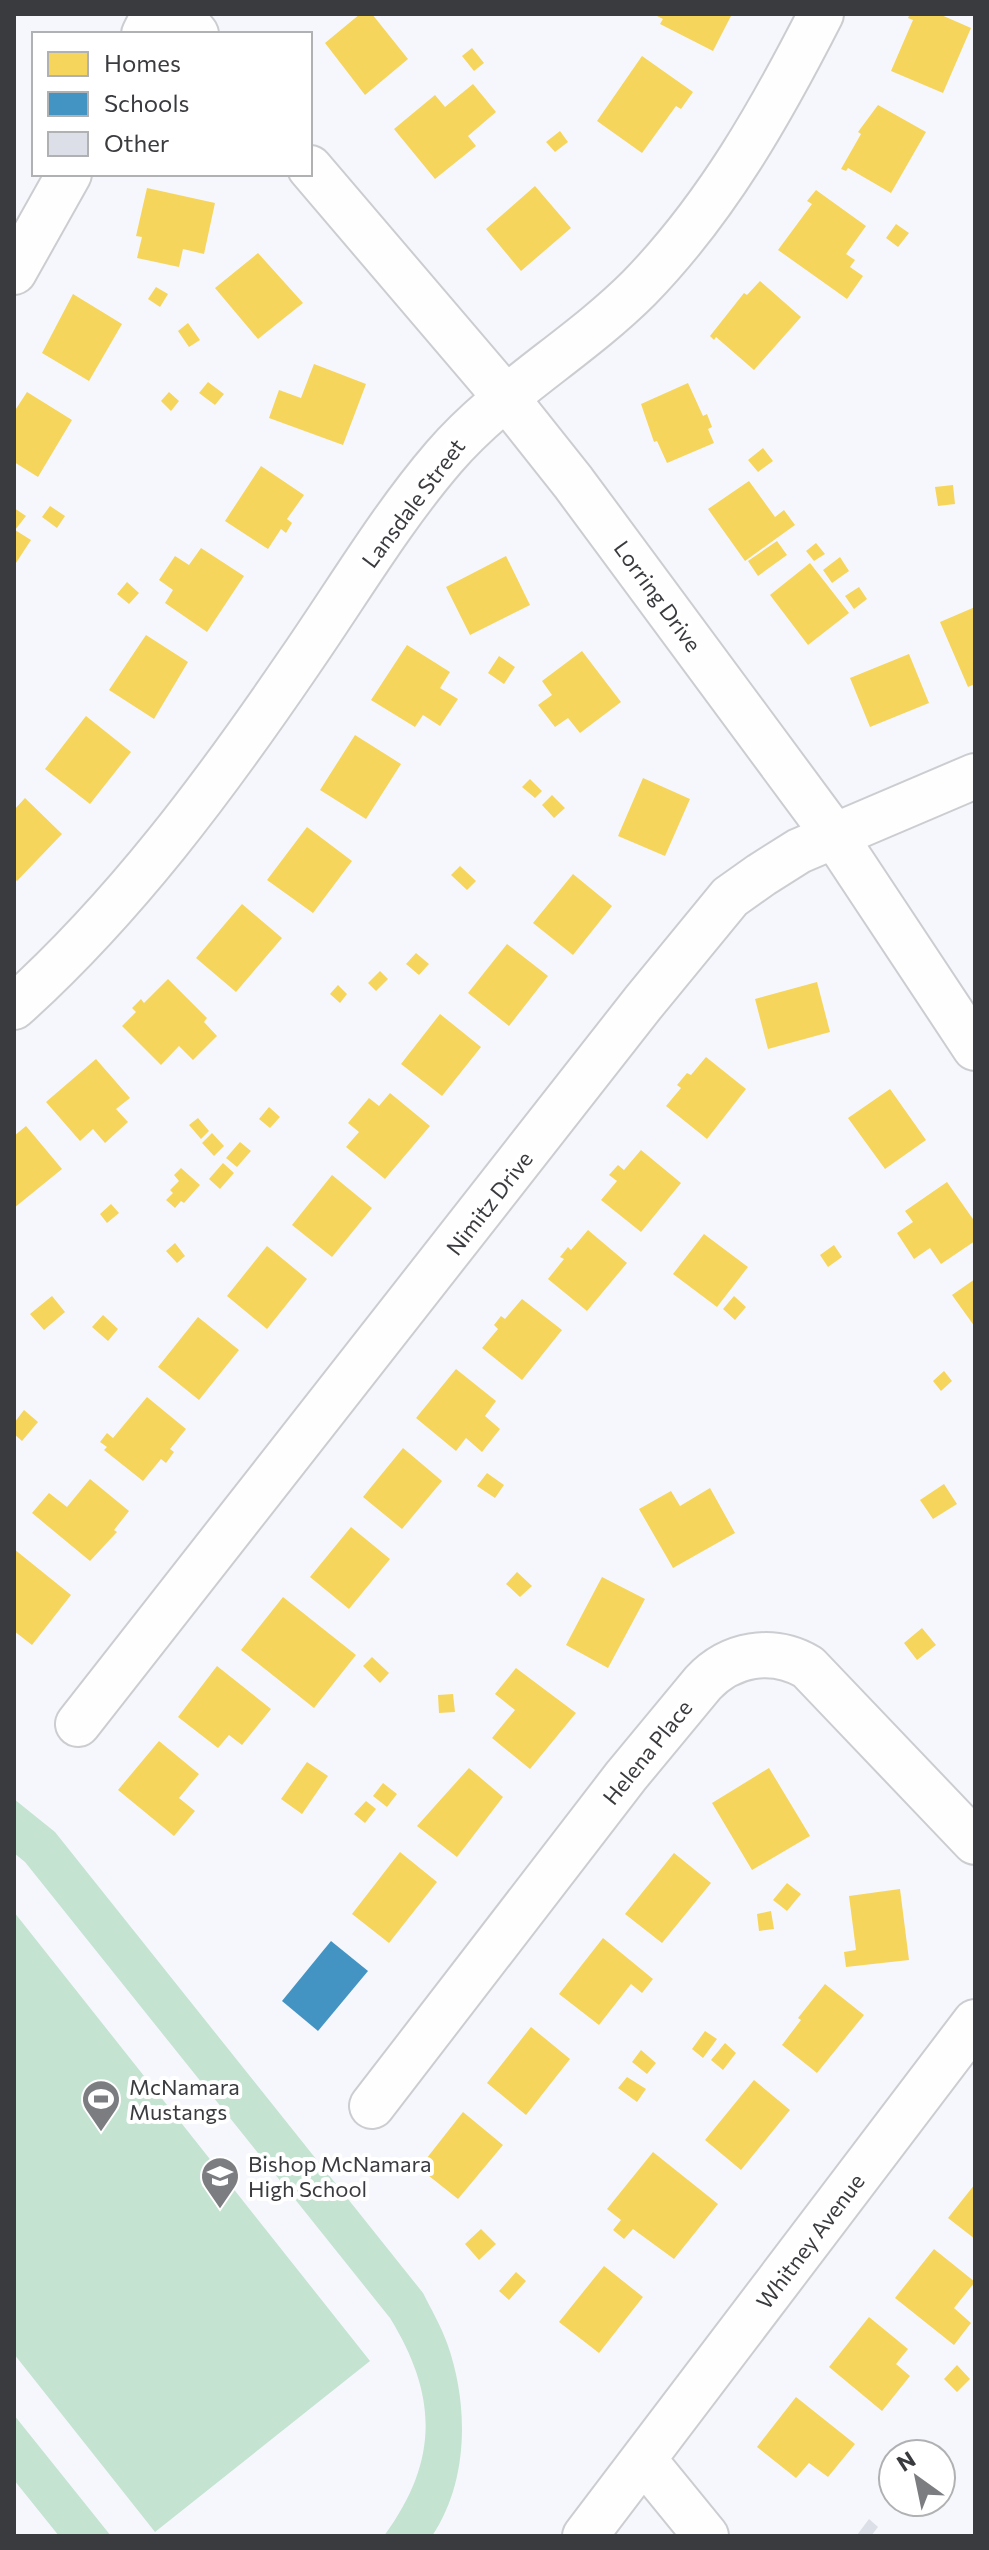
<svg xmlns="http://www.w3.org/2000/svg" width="989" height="2550" font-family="Commissioner,sans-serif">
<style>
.green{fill:#c4e3d1}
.homes{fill:#f6d55c}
.schools{fill:#4393c3}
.building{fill:#dcdfe7}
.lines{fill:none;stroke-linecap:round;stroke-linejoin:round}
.minor-casing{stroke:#cccdd1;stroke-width:48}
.minor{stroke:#fefeff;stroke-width:44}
.labels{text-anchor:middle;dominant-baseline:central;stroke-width:8;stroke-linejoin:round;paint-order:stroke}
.street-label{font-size:22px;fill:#3a3b3f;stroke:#fff}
.poi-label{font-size:22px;fill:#3a3b3f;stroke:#fff;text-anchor:start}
</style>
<rect width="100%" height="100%" fill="#f6f7fc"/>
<path class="green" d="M 14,1799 L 55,1832 L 423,2293 C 431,2309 441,2326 447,2343 C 469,2404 469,2481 432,2536 L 384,2536 C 439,2461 438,2396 390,2318 L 25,1862 L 14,1853 Z
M 14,1912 L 370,2361 L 155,2532 L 14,2354 Z
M 14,2415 L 111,2536 L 59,2536 L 14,2480 Z"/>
<path class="homes" d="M 360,14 L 372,14 L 408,59 L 365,95 L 325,43 Z
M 653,14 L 732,14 L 713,51 L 660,24 L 663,19 Z
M 910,14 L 939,14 L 971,28 L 943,93 L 891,71 L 913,20 L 908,18 Z
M 472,48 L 484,63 L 474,71 L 462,56 Z
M 642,56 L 693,92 L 681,109 L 676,106 L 642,153 L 597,121 Z
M 473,84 L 496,112 L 468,136 L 476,146 L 435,179 L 394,129 L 435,95 L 445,107 Z
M 878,105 L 926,132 L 891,193 L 848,168 L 846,171 L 841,169 L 861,134 L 858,132 Z
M 560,131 L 568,142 L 555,152 L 546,142 Z
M 535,186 L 571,228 L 521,271 L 486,229 Z
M 147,188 L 215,203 L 204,254 L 183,249 L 179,267 L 137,258 L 142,237 L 136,236 Z
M 816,190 L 866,226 L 846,254 L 855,260 L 850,267 L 863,276 L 847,299 L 778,250 L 812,204 L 807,201 Z
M 896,224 L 909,233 L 898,247 L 886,238 Z
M 258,253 L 303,303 L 258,339 L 215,288 Z
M 760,281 L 801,317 L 754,370 L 716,337 L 714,340 L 710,336 L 744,293 L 747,295 Z
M 156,287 L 168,294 L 160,307 L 148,299 Z
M 73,294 L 122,324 L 89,381 L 42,353 Z
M 188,323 L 200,340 L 189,347 L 178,331 Z
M 314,364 L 366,384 L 343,445 L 269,418 L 279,390 L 301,398 Z
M 208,382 L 224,394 L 215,405 L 199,393 Z
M 688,383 L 703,416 L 707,414 L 712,427 L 708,429 L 714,443 L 667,463 L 657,441 L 654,442 L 641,404 Z
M 27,392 L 72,420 L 38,477 L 14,462 L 14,412 Z
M 169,392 L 179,401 L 171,411 L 161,401 Z
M 763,448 L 773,461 L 758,472 L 748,460 Z
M 261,466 L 304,495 L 287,519 L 292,523 L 286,533 L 281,529 L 268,549 L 225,521 Z
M 749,481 L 775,517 L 784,510 L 795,525 L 745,561 L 708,509 Z
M 953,485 L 955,504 L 938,506 L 935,487 Z
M 50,506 L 65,516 L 57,528 L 42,517 Z
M 14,508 L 26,516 L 15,530 L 31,540 L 14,566 Z
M 777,541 L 787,555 L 758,576 L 748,561 Z
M 816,543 L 825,554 L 814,561 L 806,551 Z
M 201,548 L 244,576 L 207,632 L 165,603 L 173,590 L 159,580 L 175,556 L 189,565 Z
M 506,556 L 530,605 L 470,635 L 446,587 Z
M 840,557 L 849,571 L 832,583 L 823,570 Z
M 810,563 L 849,613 L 808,645 L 770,595 Z
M 127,582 L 139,593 L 129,604 L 117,594 Z
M 859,587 L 867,599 L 854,609 L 845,596 Z
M 975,607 L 975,684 L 968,687 L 940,622 Z
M 146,635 L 188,662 L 154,719 L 109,690 Z
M 407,645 L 450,672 L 440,688 L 458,699 L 440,726 L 423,715 L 415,727 L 371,700 Z
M 582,651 L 621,702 L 580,733 L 568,718 L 555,727 L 538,705 L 552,695 L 542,681 Z
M 909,654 L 929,703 L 870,727 L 850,678 Z
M 499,656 L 515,667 L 504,684 L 488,673 Z
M 86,716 L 131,752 L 90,804 L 45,769 Z
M 355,735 L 401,764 L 366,819 L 320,790 Z
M 643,778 L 690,799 L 665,856 L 618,836 Z
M 530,779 L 542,791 L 535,798 L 522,787 Z
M 552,795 L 565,808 L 554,818 L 542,805 Z
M 25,798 L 62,834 L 17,881 L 14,878 L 14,810 Z
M 307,827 L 352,861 L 313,913 L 267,880 Z
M 460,866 L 476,881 L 467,890 L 451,875 Z
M 573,874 L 612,906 L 573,955 L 533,923 Z
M 242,904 L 282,938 L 236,992 L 196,958 Z
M 507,944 L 548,976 L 509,1026 L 468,993 Z
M 416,953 L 429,964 L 419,975 L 406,964 Z
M 380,971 L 388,979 L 376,991 L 368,983 Z
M 168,979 L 207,1018 L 204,1022 L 217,1036 L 193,1060 L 179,1046 L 161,1065 L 122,1026 L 136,1012 L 132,1008 L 141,999 L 144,1003 Z
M 817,982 L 830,1032 L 768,1049 L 755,999 Z
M 338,985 L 347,994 L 340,1003 L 330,994 Z
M 440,1014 L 481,1047 L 442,1096 L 401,1064 Z
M 706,1057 L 746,1089 L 707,1139 L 666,1106 L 681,1088 L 677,1085 L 687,1073 L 691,1075 Z
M 96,1059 L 130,1098 L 116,1109 L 128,1122 L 105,1143 L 93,1129 L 80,1141 L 46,1102 Z
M 890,1089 L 926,1140 L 885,1169 L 848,1118 Z
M 390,1093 L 430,1126 L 385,1179 L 346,1147 L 359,1132 L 348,1123 L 369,1098 L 379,1106 Z
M 269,1107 L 280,1117 L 270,1128 L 259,1119 Z
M 198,1118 L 209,1131 L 201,1139 L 189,1125 Z
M 26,1126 L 62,1169 L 14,1208 L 14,1136 Z
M 212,1133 L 224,1146 L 214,1156 L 202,1143 Z
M 240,1142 L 251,1151 L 237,1167 L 226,1158 Z
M 641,1150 L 681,1183 L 641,1232 L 601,1200 L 617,1181 L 609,1175 L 618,1165 L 624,1170 Z
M 223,1163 L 234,1173 L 220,1189 L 209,1179 Z
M 181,1168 L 200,1185 L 184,1203 L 181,1201 L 175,1208 L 166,1200 L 173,1193 L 170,1190 L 179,1181 L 174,1175 Z
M 332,1175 L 372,1208 L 332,1257 L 292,1225 Z
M 947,1182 L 975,1222 L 975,1241 L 941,1264 L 930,1248 L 914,1259 L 897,1233 L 913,1222 L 905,1211 Z
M 111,1204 L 119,1213 L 107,1223 L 100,1214 Z
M 588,1230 L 627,1263 L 587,1311 L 548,1279 L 564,1259 L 560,1257 L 568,1247 L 571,1250 Z
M 704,1234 L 748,1267 L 717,1307 L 673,1274 Z
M 175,1243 L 185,1256 L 177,1263 L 166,1251 Z
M 834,1245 L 842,1257 L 828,1267 L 820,1255 Z
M 267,1246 L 307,1279 L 267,1329 L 227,1296 Z
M 975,1279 L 975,1327 L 952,1295 Z
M 52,1296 L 65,1312 L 44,1330 L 30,1314 Z
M 734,1296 L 746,1307 L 735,1320 L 723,1309 Z
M 522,1299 L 562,1330 L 522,1380 L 482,1348 L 498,1329 L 494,1325 L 501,1316 L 505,1319 Z
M 103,1315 L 118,1329 L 108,1341 L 92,1327 Z
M 198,1317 L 239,1350 L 199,1400 L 158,1367 Z
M 456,1369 L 496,1401 L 485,1416 L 500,1429 L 482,1452 L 466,1438 L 456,1451 L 416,1418 Z
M 944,1371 L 952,1381 L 941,1391 L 933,1381 Z
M 147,1397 L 186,1429 L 170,1449 L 174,1452 L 166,1463 L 161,1459 L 143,1481 L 104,1450 L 107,1447 L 100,1442 L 107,1433 L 113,1438 Z
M 24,1410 L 38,1422 L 22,1441 L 14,1434 L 14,1423 Z
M 403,1448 L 442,1481 L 402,1529 L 363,1497 Z
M 487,1473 L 504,1485 L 495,1498 L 477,1486 Z
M 90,1479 L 129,1511 L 114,1530 L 117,1532 L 90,1561 L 32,1513 L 49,1493 L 67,1507 Z
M 944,1484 L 957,1504 L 933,1519 L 920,1500 Z
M 710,1488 L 735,1533 L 673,1568 L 639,1509 L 671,1491 L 680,1506 Z
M 351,1527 L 390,1559 L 349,1609 L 310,1577 Z
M 14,1549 L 71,1595 L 32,1645 L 14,1631 Z
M 517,1572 L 532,1586 L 520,1597 L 506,1584 Z
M 602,1577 L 645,1599 L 608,1668 L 566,1645 Z
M 283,1597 L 356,1655 L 314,1708 L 241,1650 Z
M 922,1628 L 936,1645 L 917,1660 L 904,1643 Z
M 372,1657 L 389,1673 L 380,1683 L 363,1666 Z
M 217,1666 L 271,1709 L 242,1745 L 229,1735 L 218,1748 L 178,1717 Z
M 516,1668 L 576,1713 L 530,1769 L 492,1738 L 515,1710 L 495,1694 Z
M 453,1694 L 455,1712 L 439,1713 L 438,1695 Z
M 159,1741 L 199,1774 L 179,1798 L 195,1811 L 174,1836 L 118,1790 Z
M 307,1762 L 328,1776 L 302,1814 L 281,1799 Z
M 469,1768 L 503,1797 L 457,1857 L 417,1826 Z
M 769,1768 L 810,1836 L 752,1870 L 712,1803 Z
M 383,1783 L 397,1794 L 387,1807 L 373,1796 Z
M 366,1801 L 376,1809 L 365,1823 L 354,1814 Z
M 400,1852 L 437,1882 L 389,1943 L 352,1914 Z
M 674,1853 L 711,1883 L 662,1943 L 625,1914 Z
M 787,1883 L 801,1894 L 787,1911 L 773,1900 Z
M 900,1889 L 909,1960 L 846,1967 L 844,1952 L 856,1950 L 849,1896 Z
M 771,1911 L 774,1929 L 759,1931 L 757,1914 Z
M 603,1938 L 653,1979 L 642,1993 L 631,1984 L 599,2025 L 559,1994 Z
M 825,1984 L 864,2015 L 817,2073 L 782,2045 L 801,2020 L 798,2018 Z
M 531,2027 L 570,2059 L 526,2115 L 487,2083 Z
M 705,2031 L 717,2039 L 703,2058 L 692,2049 Z
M 725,2043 L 736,2053 L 723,2070 L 711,2060 Z
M 641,2050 L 656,2063 L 647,2074 L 632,2062 Z
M 627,2077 L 646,2089 L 637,2102 L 618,2088 Z
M 754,2080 L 790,2110 L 741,2170 L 705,2140 Z
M 463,2112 L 503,2145 L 458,2199 L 419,2168 Z
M 653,2152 L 718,2204 L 674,2259 L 633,2229 L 624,2239 L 613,2230 L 621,2220 L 607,2209 Z
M 975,2184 L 975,2239 L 948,2218 Z
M 481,2229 L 496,2244 L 479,2260 L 465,2244 Z
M 934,2249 L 975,2282 L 954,2308 L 971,2323 L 954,2345 L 895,2298 Z
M 604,2266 L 643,2297 L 599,2353 L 559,2322 Z
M 516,2272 L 526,2281 L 509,2300 L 499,2291 Z
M 869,2317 L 908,2349 L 896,2364 L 910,2376 L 882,2411 L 829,2367 Z
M 957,2365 L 970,2379 L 957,2392 L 944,2379 Z
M 796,2397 L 855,2444 L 828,2477 L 809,2463 L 796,2478 L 757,2447 Z"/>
<path class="schools" d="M 331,1941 L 368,1971 L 318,2031 L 282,2001 Z"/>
<path class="building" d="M 869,2519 L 878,2527 L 871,2536 L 858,2536 L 857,2535 Z"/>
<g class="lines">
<g class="minor-casing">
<path id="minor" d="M 179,14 L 196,34
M 144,34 L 154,14
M 310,168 L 507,399 L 573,482 L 834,835 L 975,1048
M 14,272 L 69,174
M 14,1007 C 125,907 214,787 298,664 C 346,595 389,521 444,457 C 500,392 578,349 639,288 C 717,208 771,112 821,14
M 78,1724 L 643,1003 L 730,897 L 761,875 L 799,851 L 975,776
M 372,2106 L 626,1776 L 703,1683 C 730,1654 772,1646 808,1667 L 975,1842
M 644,2460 L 706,2536
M 585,2536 L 975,2022"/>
</g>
<use href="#minor" class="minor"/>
</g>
<defs>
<g id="stadium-pin" transform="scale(2)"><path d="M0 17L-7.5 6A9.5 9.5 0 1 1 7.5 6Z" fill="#7c7d81" stroke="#fff"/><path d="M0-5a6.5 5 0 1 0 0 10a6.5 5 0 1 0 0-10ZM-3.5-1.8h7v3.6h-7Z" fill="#fff"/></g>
<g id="school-pin" transform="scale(2)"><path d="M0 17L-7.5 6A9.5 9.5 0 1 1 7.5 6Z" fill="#7c7d81" stroke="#fff"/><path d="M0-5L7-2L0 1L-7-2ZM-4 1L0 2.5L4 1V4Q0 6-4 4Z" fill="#fff"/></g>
</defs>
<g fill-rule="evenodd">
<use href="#stadium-pin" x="101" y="2099"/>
<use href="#school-pin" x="220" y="2176"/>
</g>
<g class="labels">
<g class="street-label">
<text transform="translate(413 503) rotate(-53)">Lansdale Street</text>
<text transform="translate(658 596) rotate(54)">Lorring Drive</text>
<text transform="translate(489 1203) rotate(-52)">Nimitz Drive</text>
<text transform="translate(647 1752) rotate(-51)">Helena Place</text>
<text transform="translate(810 2241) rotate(-53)">Whitney Avenue</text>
</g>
<g class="poi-label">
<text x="129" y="2086">McNamara<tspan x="129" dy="25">Mustangs</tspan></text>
<text x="248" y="2163">Bishop McNamara<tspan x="248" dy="25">High School</tspan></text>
</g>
</g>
<rect width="989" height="2550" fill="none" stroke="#3a3b3f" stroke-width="32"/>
<rect x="32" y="32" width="280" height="144" fill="#ffffff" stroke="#b0b1b2" stroke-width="2"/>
<rect x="48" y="52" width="40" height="24" fill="#f6d55c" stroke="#b0b1b2" stroke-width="2"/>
<text x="104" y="72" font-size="24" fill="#3a3b3f">Homes</text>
<rect x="48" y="92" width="40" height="24" fill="#4393c3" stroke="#b0b1b2" stroke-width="2"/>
<text x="104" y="112" font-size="24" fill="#3a3b3f">Schools</text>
<rect x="48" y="132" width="40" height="24" fill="#dcdfe7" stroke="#b0b1b2" stroke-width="2"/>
<text x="104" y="152" font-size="24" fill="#3a3b3f">Other</text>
<g transform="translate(917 2478) rotate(327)"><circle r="38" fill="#ffffff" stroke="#b0b1b2" stroke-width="2"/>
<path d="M0-6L14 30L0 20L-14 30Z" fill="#7c7d81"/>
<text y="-12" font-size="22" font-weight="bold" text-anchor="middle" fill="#3a3b3f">N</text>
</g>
</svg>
